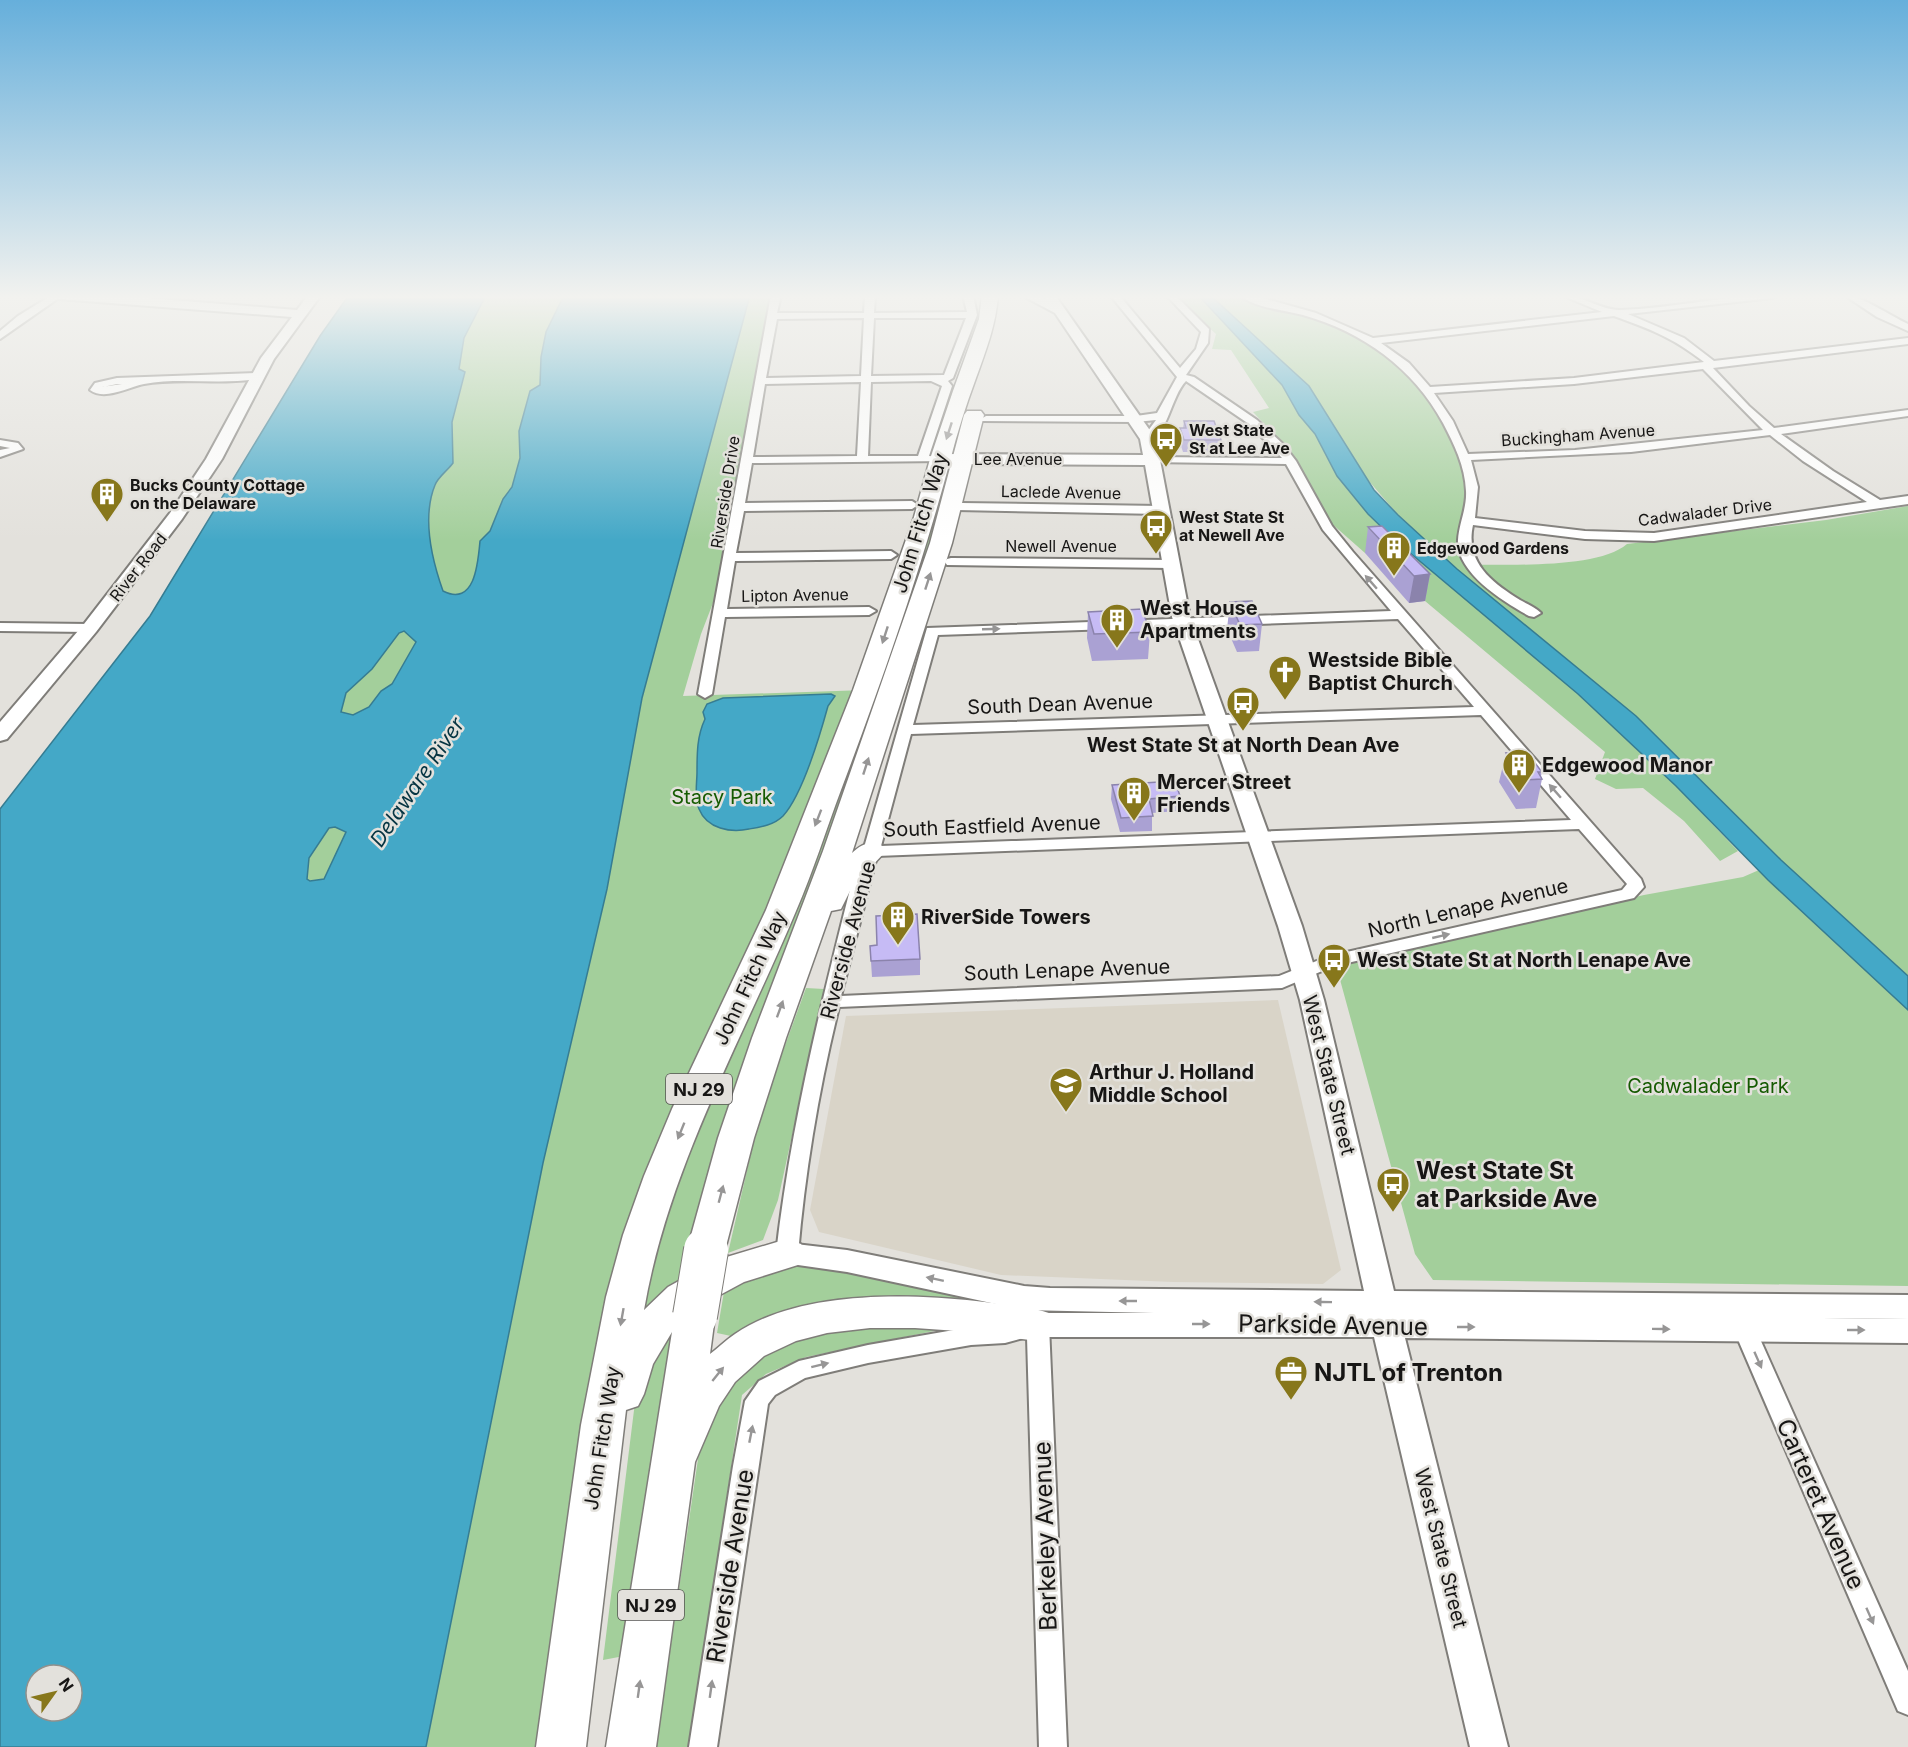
<svg xmlns="http://www.w3.org/2000/svg" width="1908" height="1747" font-family="Inter,sans-serif">
<style>
.built{fill:#d9d4c8}
.green{fill:#a3cf9b}
.water{fill:#44a8c7;stroke:#367c92;stroke-width:1.5;fill-rule:evenodd}
.lines{fill:none;stroke-linecap:round;stroke-linejoin:round}
.street-casing{stroke:#7f7d79;stroke-width:4}
.secondary-casing{stroke:#7f7d79;stroke-width:4}
.highway-casing{stroke:#7f7d79;stroke-width:3}
.street{fill:#fff;fill-rule:evenodd}
.secondary{fill:#fff;fill-rule:evenodd}
.highway{fill:#fff;fill-rule:evenodd}
.highway-bridge-casing{stroke:#7f7d79;stroke-width:46;stroke-linecap:butt}
.highway-bridge{stroke:#fff;stroke-width:44}
.wall{fill:#aaa1d3}
.shaded-wall{fill:#8b83ac}
.building{fill:#c6bbf5;stroke:#8b83ac;stroke-width:1.5}
.oneway{fill:#979696}
.labels{text-anchor:middle;dominant-baseline:central;stroke-width:5;stroke-linejoin:round;paint-order:stroke}
.far-poi-label{font-size:16px;font-weight:bold;fill:#171615;stroke:#e3e1dc;text-anchor:start}
.far-street-label{font-size:16px;fill:#171615;stroke:#e3e1dc}
.shield{fill:#e3e1dc;stroke:#545351;stroke-width:1.5}
.shield-label{font-size:18px;font-weight:bold;fill:#171615}
.street-label{font-size:20px;fill:#171615;stroke:#e3e1dc}
.poi-label{font-size:20px;font-weight:bold;fill:#171615;stroke:#e3e1dc;text-anchor:start}
.park-label{font-size:20px;fill:#155a01;stroke:#e3e1dc}
.water-label{font-size:21px;font-style:italic;fill:#053442;stroke:#e3e1dc}
.near-poi-label{font-size:24px;font-weight:bold;fill:#171615;stroke:#e3e1dc;text-anchor:start}
.near-street-label{font-size:24px;fill:#171615;stroke:#e3e1dc}
</style>
<rect width="100%" height="100%" fill="#e3e1dc"/>
<path class="built" d="M 1278,1000 L 1341,1270 L 1323,1284 L 1173,1282 L 1001,1275 L 819,1232 L 810,1210 L 846,1016 Z"/>
<path class="green" d="M 486,295 L 564,295 L 541,357 L 540,385 L 530,391 L 519,431 L 520,458 L 512,487 L 503,499 L 490,531 L 480,541 C 478,563 476,607 443,591 C 432,560 422,517 435,485 C 438,477 448,470 453,463 L 452,422 L 465,373 L 459,369 L 464,338 Z
M 750,295 L 771,295 L 760,345 L 746,440 L 718,590 L 701,634 L 683,696 L 866,690 L 642,1235 L 564,1747 L 426,1747 L 543,1163 L 607,889 L 642,698 Z
M 1173,295 L 1198,295 L 1282,385 L 1299,415 L 1315,434 L 1337,476 L 1368,514 L 1397,542 L 1578,694 L 1676,786 L 1738,851 L 1720,861 L 1684,821 L 1643,788 L 1616,789 L 1595,779 L 1605,752 L 1425,601 L 1378,552 L 1365,553 L 1331,523 L 1286,447 L 1253,412 L 1269,408 L 1231,350 L 1212,349 L 1216,334 Z
M 1210,295 L 1254,295 L 1372,337 L 1429,386 L 1468,466 L 1471,565 C 1510,564 1598,569 1627,544 L 1826,520 L 1908,506 L 1908,1286 L 1433,1280 L 1415,1254 L 1336,965 L 1644,895 L 1743,877 L 1759,870 L 1683,762 L 1636,716 L 1457,569 L 1398,515 Z
M 933,528 L 927,560 L 685,1275 L 641,1311 L 670,1200 L 930,529 Z
M 404,631 L 416,642 L 392,684 L 381,691 L 369,707 L 353,715 L 341,712 L 346,693 L 372,669 L 399,633 Z
M 335,827 L 347,832 L 324,879 L 310,881 L 307,879 L 309,858 L 329,828 Z
M 806,988 L 824,989 L 778,1200 L 763,1240 L 728,1253 L 760,1114 Z
M 790,1263 L 853,1269 L 999,1303 L 809,1306 L 731,1336 L 717,1333 L 726,1280 Z
M 676,1314 L 624,1656 L 603,1660 L 639,1370 Z
M 865,1320 L 982,1324 L 934,1331 L 806,1357 L 766,1374 L 742,1395 L 689,1747 L 656,1747 L 699,1452 L 720,1391 L 754,1356 L 796,1332 Z"/>
<path class="water" d="M 349,295 L 486,295 L 464,338 L 459,369 L 465,372 L 452,422 L 453,463 C 448,470 438,477 435,485 C 422,517 432,560 443,591 C 475,607 478,563 480,541 L 490,531 L 503,499 L 512,487 L 520,458 L 519,431 L 530,391 L 540,385 L 541,357 L 546,332 L 564,295 L 750,295 L 642,698 L 607,889 L 543,1163 L 426,1747 L 0,1747 L 0,809 L 150,616 L 320,336 ZM 404,631 L 416,642 L 392,684 L 381,691 L 369,707 L 353,715 L 341,712 L 346,693 L 372,669 L 399,633 ZM 335,827 L 346,832 L 324,879 L 310,881 L 307,879 L 309,858 L 329,828 ZM 36,1675 L 72,1675 L 72,1711 L 36,1711 Z
M 1198,295 L 1210,295 L 1309,386 L 1374,490 L 1398,515 L 1457,569 L 1636,716 L 1781,860 L 1908,976 L 1908,1010 L 1768,880 L 1676,786 L 1578,694 L 1397,542 L 1368,514 L 1337,476 L 1315,434 L 1299,415 L 1282,385 Z
M 831,694 L 835,696 L 828,706 C 820,735 803,794 783,816 C 774,825 761,827 749,829 C 731,833 707,829 699,809 C 694,799 697,783 697,772 C 697,753 697,736 705,719 L 703,712 L 707,704 L 723,698 Z"/>
<g class="lines">
<g class="street-casing">
<path id="street" d="M 52,295 L 63,295 L 0,339 L 0,331 L 18,316 Z
M 771,295 L 781,295 L 777,313 L 864,313 L 865,295 L 875,295 L 874,313 L 967,312 L 963,295 L 973,295 L 977,315 L 953,378 L 948,381 L 952,386 L 929,456 L 944,457 L 944,461 L 752,463 L 745,503 L 912,501 L 918,505 L 912,509 L 744,511 L 736,553 L 891,551 L 897,555 L 891,559 L 735,561 L 727,609 L 869,607 L 876,611 L 869,615 L 725,617 L 712,694 L 705,698 L 698,694 ZM 864,318 L 861,376 L 766,378 L 777,319 ZM 874,318 L 966,318 L 944,375 L 871,376 ZM 861,382 L 857,456 L 753,457 L 765,384 ZM 871,382 L 931,381 L 942,386 L 918,456 L 868,456 Z
M 1110,295 L 1119,295 L 1180,368 L 1196,349 L 1201,332 L 1166,295 L 1175,295 L 1209,329 L 1208,343 L 1186,375 L 1194,377 L 1257,420 L 1283,444 L 1296,461 L 1332,526 L 1353,552 L 1641,879 L 1644,887 L 1634,898 L 1334,966 L 1282,988 L 839,1007 C 819,1088 805,1172 798,1254 L 795,1260 L 787,1262 L 779,1260 L 776,1254 C 791,1121 824,992 857,862 L 863,851 L 927,628 L 1391,611 L 1323,530 L 1286,464 L 1147,462 L 1147,458 L 1151,457 L 1282,458 L 1249,424 L 1186,381 C 1171,396 1168,435 1148,442 L 1142,439 L 1156,420 L 1136,422 L 982,421 L 981,419 L 986,416 L 1136,416 L 1157,413 L 1177,377 ZM 1398,619 L 1474,707 L 913,725 L 938,635 ZM 1481,715 L 1571,820 L 881,846 L 911,734 ZM 1579,829 L 1627,884 L 1622,890 L 1329,956 L 1279,976 L 841,996 L 877,856 Z
M 1239,295 L 1252,295 L 1316,313 L 1373,338 L 1602,312 L 1561,295 C 1582,295 1601,310 1619,310 C 1671,309 1723,295 1776,295 L 1772,298 L 1628,314 L 1684,338 L 1714,361 L 1908,338 L 1908,344 L 1713,368 L 1749,406 L 1774,428 L 1908,410 L 1908,416 L 1781,434 L 1833,471 L 1880,500 L 1908,496 L 1908,504 L 1654,541 L 1585,539 L 1473,525 C 1465,562 1491,582 1520,600 C 1527,604 1535,607 1541,613 L 1534,617 L 1529,616 C 1504,602 1456,573 1458,540 C 1459,523 1467,508 1466,491 C 1465,466 1454,444 1443,423 C 1413,368 1363,332 1303,315 C 1283,310 1255,308 1239,295 ZM 1614,316 C 1652,330 1672,337 1704,362 L 1574,378 L 1430,387 L 1409,363 L 1381,343 ZM 1703,369 L 1763,430 L 1575,450 L 1468,454 L 1453,421 L 1434,393 L 1574,384 ZM 1770,435 L 1803,461 L 1867,502 L 1654,533 L 1585,531 L 1475,518 L 1478,487 L 1471,460 L 1631,452 Z
M 1844,295 C 1861,295 1890,316 1908,324 L 1908,331 L 1877,317 Z
M 258,373 L 263,376 L 262,378 C 223,386 182,377 144,384 C 128,387 105,401 90,390 L 95,383 L 117,378 ZM 117,384 L 122,384 L 102,387 L 103,387 Z
M 0,440 L 18,443 L 23,449 L 0,457 L 0,450 L 10,448 L 0,446 Z
M 961,503 L 1160,506 L 1166,510 L 1160,514 L 957,510 L 955,507 Z
M 951,558 L 1170,560 L 1176,564 L 1170,568 L 947,565 L 945,562 L 947,559 Z
M 0,623 L 90,624 L 97,628 L 90,632 L 0,631 Z
M 1741,1312 L 1749,1315 L 1752,1321 L 1908,1671 L 1908,1715 L 1898,1711 L 1730,1321 L 1733,1315 Z
M 1038,1316 L 1046,1319 L 1049,1325 L 1067,1747 L 1039,1747 L 1027,1337 L 1005,1343 L 971,1345 L 868,1363 L 805,1378 L 775,1395 L 768,1404 L 717,1747 L 689,1747 L 733,1466 L 745,1401 L 759,1381 L 799,1361 L 868,1345 L 971,1327 L 1005,1325 Z"/>
</g>
<g class="secondary-casing">
<path id="secondary" d="M 53,295 L 110,295 L 297,310 L 308,295 L 321,295 L 274,359 L 222,459 L 182,519 L 96,632 L 7,739 L 0,741 L 0,722 L 84,624 L 170,513 L 206,459 L 261,358 L 292,317 L 59,299 Z
M 1021,295 L 1038,295 L 1045,299 L 1043,295 L 1055,295 L 1156,439 L 1190,617 L 1302,926 L 1324,1000 L 1394,1291 L 1908,1295 L 1908,1319 L 1822,1318 L 1908,1319 L 1908,1343 L 1405,1338 L 1508,1747 L 1470,1747 L 1374,1337 L 1038,1337 L 1027,1333 L 1023,1325 L 1027,1317 L 1038,1313 L 1154,1313 L 1024,1310 L 847,1272 L 777,1262 L 772,1254 L 777,1246 L 787,1243 L 847,1250 L 1024,1286 L 1050,1288 L 1364,1291 L 1300,1000 L 1278,926 L 1172,617 L 1145,465 L 943,464 L 935,459 L 943,454 L 1143,455 L 1140,439 L 1055,313 Z"/>
</g>
<g class="highway-casing">
<path id="highway" d="M 982,295 L 998,295 C 996,325 986,350 976,378 C 966,405 957,433 950,461 C 920,573 882,681 841,790 C 826,830 813,872 796,911 C 741,1042 668,1169 644,1310 L 668,1287 L 711,1263 L 706,1265 L 692,1260 L 687,1250 L 718,1138 L 752,1038 L 823,851 L 930,543 L 964,415 L 967,411 L 981,411 L 984,415 L 952,543 L 852,853 C 862,844 868,841 881,845 L 886,851 L 852,887 L 841,909 L 831,911 L 786,1038 L 754,1138 L 725,1250 L 720,1259 L 787,1239 L 801,1244 L 806,1254 L 801,1264 L 744,1282 L 705,1303 L 709,1305 L 715,1316 L 710,1354 C 718,1348 726,1340 735,1334 C 798,1291 903,1293 976,1301 C 1001,1304 1028,1306 1052,1314 L 1058,1325 L 1052,1336 L 1038,1341 L 958,1331 L 915,1328 L 870,1328 L 827,1333 L 796,1341 L 764,1356 L 735,1382 L 719,1406 L 695,1462 L 656,1747 L 606,1747 L 672,1332 L 653,1364 L 644,1394 L 638,1406 L 626,1410 L 586,1747 L 536,1747 L 581,1425 L 606,1297 L 623,1235 L 644,1176 L 672,1109 L 766,910 L 853,690 L 914,517 L 930,459 L 953,391 L 979,319 Z"/>
</g>
<use href="#street" class="street"/>
<use href="#secondary" class="secondary"/>
<use href="#highway" class="highway"/>
<g class="highway-bridge-casing">
<path id="highway-bridge" d="M 695,1316 L 706,1250"/>
</g>
<use href="#highway-bridge" class="highway-bridge"/>
</g>
<path class="wall" d="M 1184,421 L 1221,440 L 1220,452 L 1183,452 L 1179,440 L 1180,428 L 1183,428 Z
M 1368,527 L 1430,574 L 1425,601 L 1409,603 L 1365,553 Z
M 1230,602 L 1262,624 L 1259,651 L 1237,652 L 1227,629 Z
M 1088,612 L 1150,632 L 1148,659 L 1092,661 L 1087,638 Z
M 1506,753 L 1528,758 L 1542,772 L 1541,776 L 1542,779 L 1536,808 L 1516,809 L 1499,782 Z
M 1112,785 L 1180,796 L 1178,811 L 1152,813 L 1152,831 L 1120,832 L 1111,799 Z
M 877,945 L 920,959 L 920,975 L 872,977 L 870,946 Z"/>
<path class="shaded-wall" d="M 1430,574 L 1425,601 L 1409,603 L 1414,576 Z"/>
<path class="building" d="M 1184,421 L 1214,421 L 1221,440 L 1184,440 L 1180,428 L 1186,428 Z
M 1382,526 L 1430,574 L 1414,576 L 1368,527 Z
M 1252,601 L 1262,624 L 1240,625 L 1230,602 Z
M 1142,609 L 1150,632 L 1094,634 L 1088,612 Z
M 1524,752 L 1528,758 L 1532,759 L 1542,772 L 1538,772 L 1542,779 L 1522,780 L 1506,753 Z
M 1175,781 L 1180,796 L 1149,799 L 1153,816 L 1121,818 L 1112,785 Z
M 917,914 L 920,959 L 871,961 L 870,946 L 877,945 L 876,916 Z"/>
<defs><path id="oneway-solid" d="M-6-.8H1V-3.2L6.5 0L1 3.2V.8H-6Z" transform="scale(1.5)"/></defs>
<g class="oneway">
<use href="#oneway-solid" transform="translate(949 431) rotate(108)"/>
<use href="#oneway-solid" transform="translate(928 581) rotate(-72)"/>
<use href="#oneway-solid" transform="translate(1371 582) rotate(-131)"/>
<use href="#oneway-solid" transform="translate(991 629) rotate(-2)"/>
<use href="#oneway-solid" transform="translate(885 635) rotate(108)"/>
<use href="#oneway-solid" transform="translate(866 766) rotate(-72)"/>
<use href="#oneway-solid" transform="translate(1555 791) rotate(-131)"/>
<use href="#oneway-solid" transform="translate(818 818) rotate(111)"/>
<use href="#oneway-solid" transform="translate(1441 936) rotate(-13)"/>
<use href="#oneway-solid" transform="translate(780 1009) rotate(-70)"/>
<use href="#oneway-solid" transform="translate(681 1131) rotate(112)"/>
<use href="#oneway-solid" transform="translate(721 1194) rotate(-75)"/>
<use href="#oneway-solid" transform="translate(935 1279) rotate(-168)"/>
<use href="#oneway-solid" transform="translate(1128 1301) rotate(-180)"/>
<use href="#oneway-solid" transform="translate(1323 1302) rotate(-179)"/>
<use href="#oneway-solid" transform="translate(622 1317) rotate(100)"/>
<use href="#oneway-solid" transform="translate(1201 1324)"/>
<use href="#oneway-solid" transform="translate(1466 1327)"/>
<use href="#oneway-solid" transform="translate(1661 1329) rotate(1)"/>
<use href="#oneway-solid" transform="translate(1856 1330)"/>
<use href="#oneway-solid" transform="translate(1758 1360) rotate(66)"/>
<use href="#oneway-solid" transform="translate(820 1365) rotate(-14)"/>
<use href="#oneway-solid" transform="translate(718 1374) rotate(-51)"/>
<use href="#oneway-solid" transform="translate(751 1434) rotate(-79)"/>
<use href="#oneway-solid" transform="translate(1870 1616) rotate(66)"/>
<use href="#oneway-solid" transform="translate(639 1689) rotate(-82)"/>
<use href="#oneway-solid" transform="translate(711 1689) rotate(-82)"/>
</g>
<linearGradient id="sky" x2="0" y2="1"><stop stop-color="#66afdb"/><stop offset="0.55" stop-color="#f2f2ef"/><stop offset="1" stop-color="#f2f2ef" stop-opacity="0"/></linearGradient>
<rect width="1908" height="540" fill="url(#sky)"/>
<defs>
<g id="bus-pin" transform="scale(1.725)"><path d="M0 17L-7.5 6A9.5 9.5 0 1 1 7.5 6Z" fill="#87771b" stroke="#e3e1dc"/><path d="M-5-6H5V4H4V6H2V4H-2V6H-4V4H-5ZM-3.5-4V0h7V-4ZM-3.5 1.2v1.5H-2V1.2ZM2 1.2v1.5H3.5V1.2Z" fill="#fff"/></g>
<g id="building-pin" transform="scale(1.725)"><path d="M0 17L-7.5 6A9.5 9.5 0 1 1 7.5 6Z" fill="#87771b" stroke="#e3e1dc"/><path d="M-4-6H4V6H1V3H-1V6H-4ZM-2.5-4.3h1.7v1.8h-1.7ZM.8-4.3h1.7v1.8H.8ZM-2.5-1h1.7V.8h-1.7ZM.8-1h1.7V.8H.8Z" fill="#fff"/></g>
<g id="church-pin" transform="scale(1.725)"><path d="M0 17L-7.5 6A9.5 9.5 0 1 1 7.5 6Z" fill="#87771b" stroke="#e3e1dc"/><path d="M-1.2-6h2.4v3.5h3.3v2.4h-3.3V6h-2.4V-.1h-3.3v-2.4h3.3Z" fill="#fff"/></g>
<g id="school-pin" transform="scale(1.725)"><path d="M0 17L-7.5 6A9.5 9.5 0 1 1 7.5 6Z" fill="#87771b" stroke="#e3e1dc"/><path d="M0-5L7-2L0 1L-7-2ZM-4 1L0 2.5L4 1V4Q0 6-4 4Z" fill="#fff"/></g>
<g id="office-pin" transform="scale(1.725)"><path d="M0 17L-7.5 6A9.5 9.5 0 1 1 7.5 6Z" fill="#87771b" stroke="#e3e1dc"/><path d="M-6-3h4V-5.5h4V-3h4V5H-6ZM-1-4.5V-3h2v-1.5ZM-6 0V1H6V0Z" fill="#fff"/></g>
</defs>
<g fill-rule="evenodd">
<use href="#bus-pin" x="1166" y="439"/>
<use href="#building-pin" x="107" y="494"/>
<use href="#bus-pin" x="1156" y="526"/>
<use href="#building-pin" x="1394" y="548"/>
<use href="#building-pin" x="1117" y="620"/>
<use href="#church-pin" x="1285" y="672"/>
<use href="#bus-pin" x="1243" y="703"/>
<use href="#building-pin" x="1519" y="765"/>
<use href="#building-pin" x="1134" y="793"/>
<use href="#building-pin" x="898" y="917"/>
<use href="#bus-pin" x="1334" y="960"/>
<use href="#school-pin" x="1066" y="1084"/>
<use href="#bus-pin" x="1393" y="1184"/>
<use href="#office-pin" x="1291" y="1372"/>
</g>
<g class="labels">
<g class="far-poi-label">
<text x="1189" y="430">West State<tspan x="1189" dy="18">St at Lee Ave</tspan></text>
<text x="130" y="485">Bucks County Cottage<tspan x="130" dy="18">on the Delaware</tspan></text>
<text x="1179" y="517">West State St<tspan x="1179" dy="18">at Newell Ave</tspan></text>
<text x="1417" y="548">Edgewood Gardens</text>
</g>
<g class="far-street-label">
<text transform="translate(1578 435) rotate(-4)">Buckingham Avenue</text>
<text x="1018" y="459">Lee Avenue</text>
<text transform="translate(725 492) rotate(-81)">Riverside Drive</text>
<text transform="translate(1061 492) rotate(1)">Laclede Avenue</text>
<text transform="translate(1705 512) rotate(-7)">Cadwalader Drive</text>
<text x="1061" y="546">Newell Avenue</text>
<text transform="translate(138 567) rotate(-52)">River Road</text>
<text transform="translate(795 595) rotate(-1)">Lipton Avenue</text>
</g>
<g class="shield">
<rect x="666" y="1074" width="66" height="30" rx="4.5"/>
<rect x="618" y="1590" width="66" height="30" rx="4.5"/>
</g>
<g class="shield-label">
<text x="699" y="1089">NJ 29</text>
<text x="651" y="1605">NJ 29</text>
</g>
<g class="street-label">
<text transform="translate(920 523) rotate(-73)">John Fitch Way</text>
<text transform="translate(1060 704) rotate(-2)">South Dean Avenue</text>
<text transform="translate(992 826) rotate(-2)">South Eastfield Avenue</text>
<text transform="translate(1468 908) rotate(-13)">North Lenape Avenue</text>
<text transform="translate(848 940) rotate(-75)">Riverside Avenue</text>
<text transform="translate(1067 970) rotate(-2)">South Lenape Avenue</text>
<text transform="translate(750 978) rotate(-65)">John Fitch Way</text>
<text transform="translate(1329 1075) rotate(76)">West State Street</text>
<text transform="translate(602 1438) rotate(-81)">John Fitch Way</text>
<text transform="translate(1441 1548) rotate(76)">West State Street</text>
</g>
<g class="poi-label">
<text x="1140" y="608">West House<tspan x="1140" dy="23">Apartments</tspan></text>
<text x="1308" y="660">Westside Bible<tspan x="1308" dy="23">Baptist Church</tspan></text>
<text x="1243" y="745" text-anchor="middle">West State St at North Dean Ave</text>
<text x="1542" y="765">Edgewood Manor</text>
<text x="1157" y="782">Mercer Street<tspan x="1157" dy="23">Friends</tspan></text>
<text x="921" y="917">RiverSide Towers</text>
<text x="1357" y="960">West State St at North Lenape Ave</text>
<text x="1089" y="1072">Arthur J. Holland<tspan x="1089" dy="23">Middle School</tspan></text>
</g>
<g class="park-label">
<text x="722" y="797">Stacy Park</text>
<text x="1708" y="1086">Cadwalader Park</text>
</g>
<g class="water-label">
<text transform="translate(417 782) rotate(-56)">Delaware River</text>
</g>
<g class="near-poi-label">
<text x="1416" y="1170">West State St<tspan x="1416" dy="28">at Parkside Ave</tspan></text>
<text x="1314" y="1372">NJTL of Trenton</text>
</g>
<g class="near-street-label">
<text transform="translate(1333 1325) rotate(1)">Parkside Avenue</text>
<text transform="translate(1821 1504) rotate(66)">Carteret Avenue</text>
<text transform="translate(1045 1536) rotate(-92)">Berkeley Avenue</text>
<text transform="translate(730 1566) rotate(-81)">Riverside Avenue</text>
</g>
</g>
<g transform="translate(54 1693) rotate(56)"><circle r="28" fill="#e3e1dc" stroke="#91908c" stroke-width="1.5"/>
<path d="M0-4.5L10 22L0 15L-10 22Z" fill="#87771b"/>
<text y="-9" font-size="16" font-weight="bold" text-anchor="middle" fill="#171615">N</text>
</g>
</svg>
